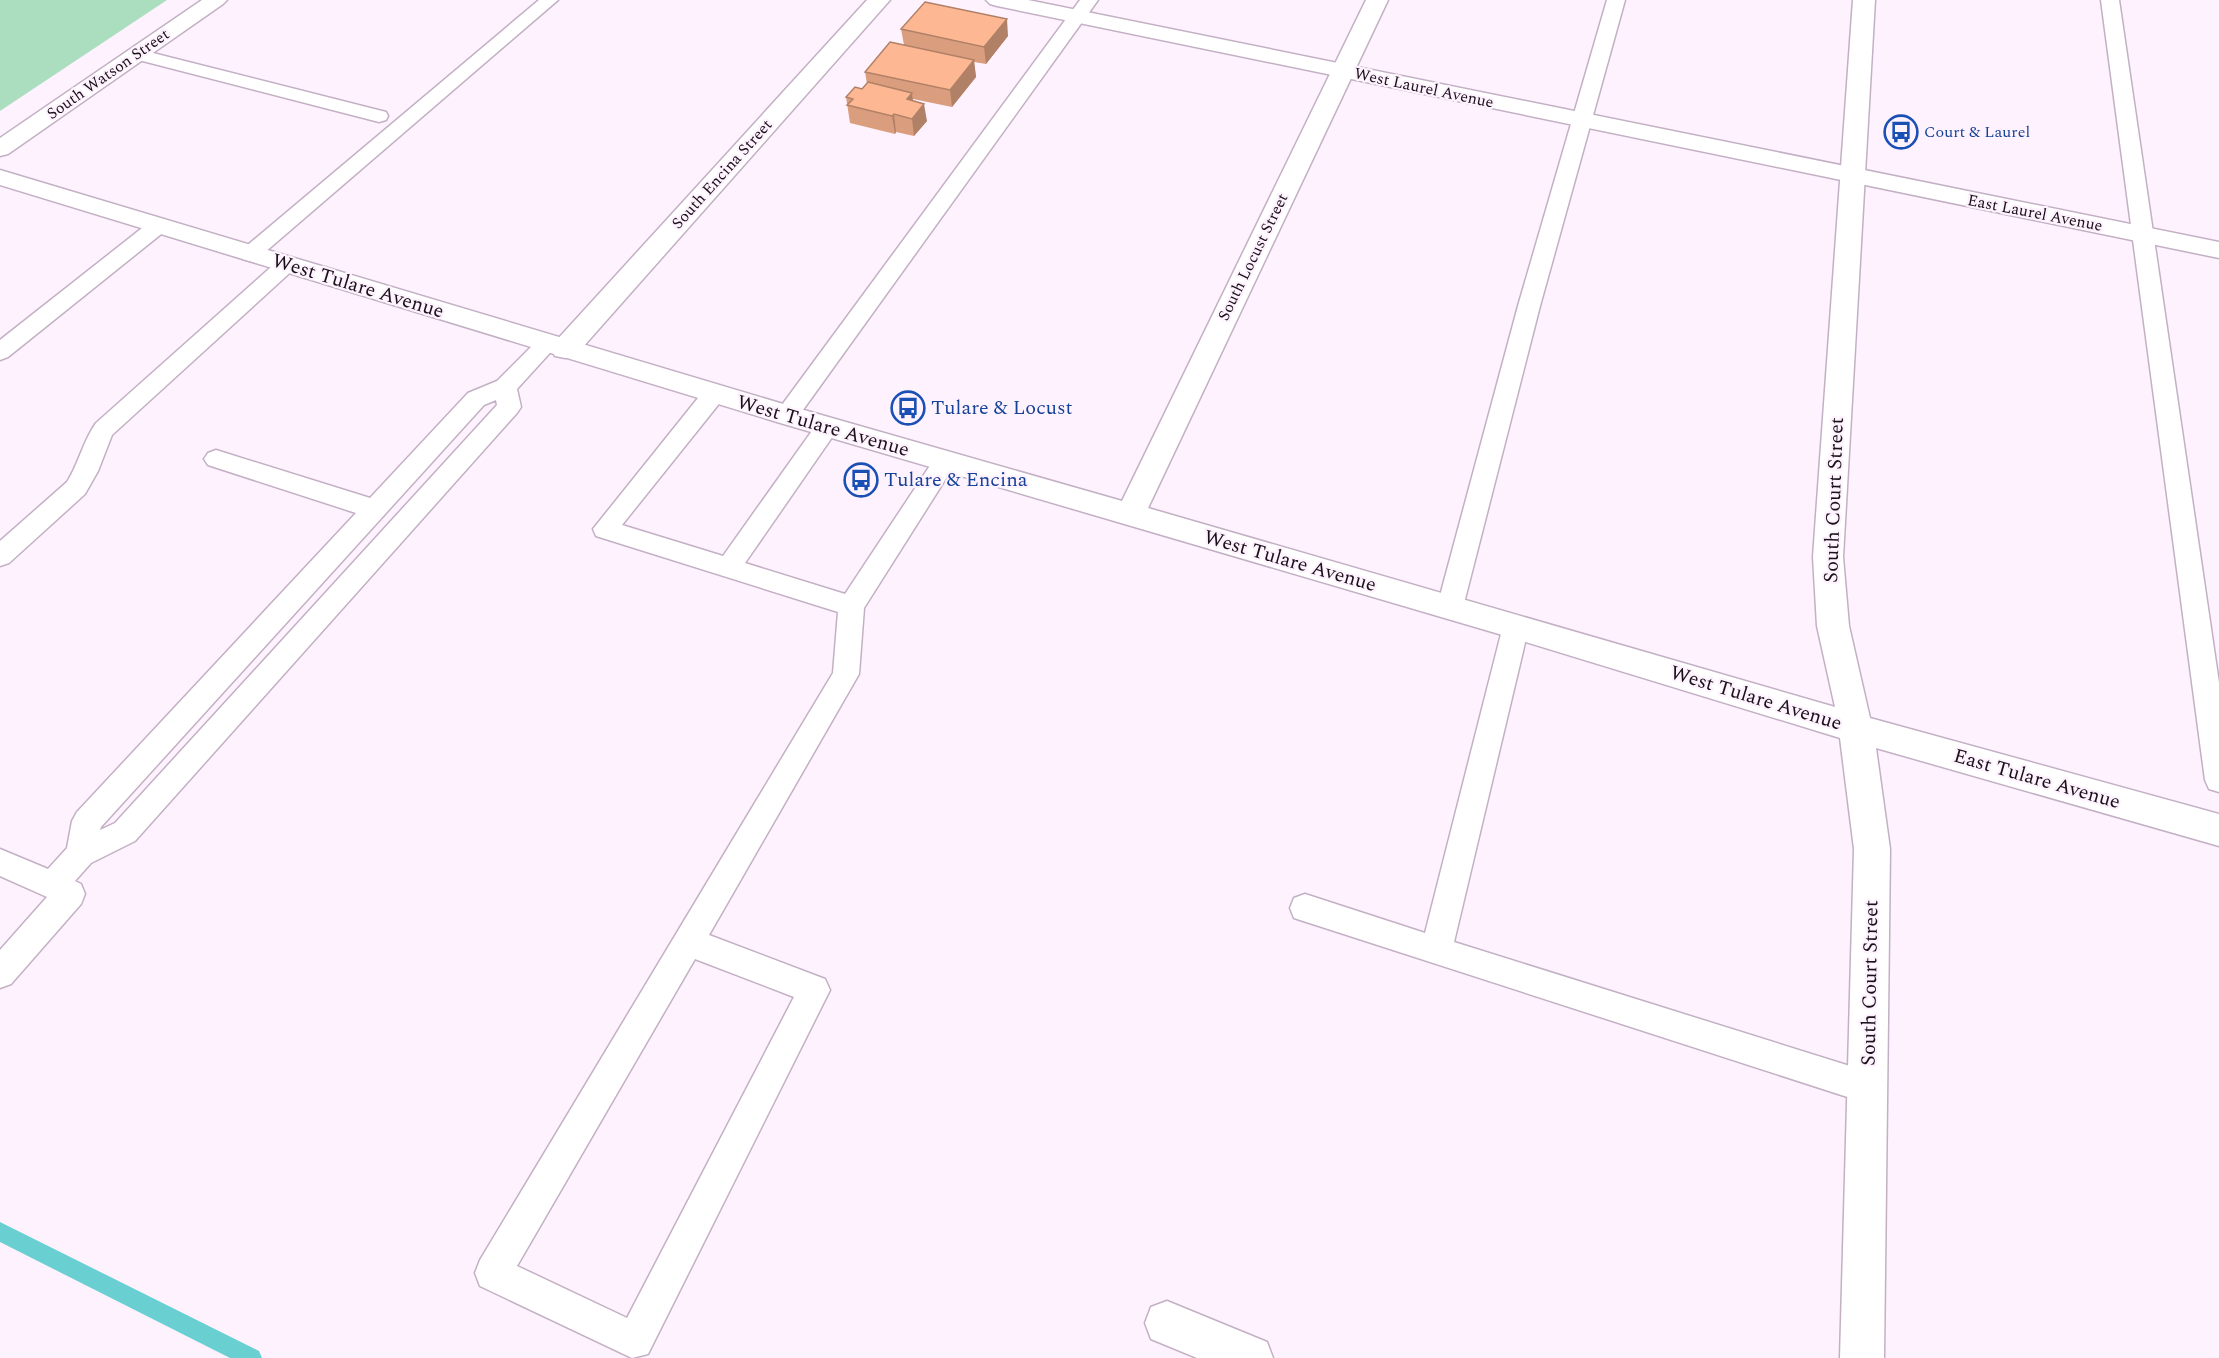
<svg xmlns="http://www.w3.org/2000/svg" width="2219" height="1358" font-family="Spectral,serif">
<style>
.green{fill:#aadebe}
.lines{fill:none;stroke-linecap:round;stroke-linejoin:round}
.stream{fill:#69cfd1;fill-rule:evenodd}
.lane-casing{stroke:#c3b0c4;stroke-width:3}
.street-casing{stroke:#c3b0c4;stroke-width:3}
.secondary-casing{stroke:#c3b0c4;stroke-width:3}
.lane{fill:#fff;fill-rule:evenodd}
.street{fill:#fff;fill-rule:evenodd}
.secondary{fill:#fff;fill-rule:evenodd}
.wall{fill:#da9e7e}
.shaded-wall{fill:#b18167}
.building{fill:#fdb893;stroke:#b18167;stroke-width:1.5}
.labels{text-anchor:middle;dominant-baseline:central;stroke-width:4.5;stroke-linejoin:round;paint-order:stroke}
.far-street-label{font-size:16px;fill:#181118;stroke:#fef2fe}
.far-transit-label{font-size:16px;fill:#164399;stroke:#fef2fe;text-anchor:start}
.street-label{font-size:20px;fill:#181118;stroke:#fef2fe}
.transit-label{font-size:20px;fill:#164399;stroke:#fef2fe;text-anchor:start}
</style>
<rect width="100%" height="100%" fill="#fef2fe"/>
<path class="green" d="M 0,0 L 167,0 L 0,111 Z"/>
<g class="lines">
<path class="stream" d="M 0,1222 L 259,1351 L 262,1358 L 230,1358 L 0,1242 Z"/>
<g class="lane-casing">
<path id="lane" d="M 539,0 L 558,0 L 257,259 L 250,261 L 243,259 L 240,254 L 243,249 Z
M 1080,0 L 1098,0 L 795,421 L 787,423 L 779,421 L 775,415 L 779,409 Z
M 1607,0 L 1625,0 L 1540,306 L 1463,607 L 1459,614 L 1450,617 L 1441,614 L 1437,607 L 1518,306 Z
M 2101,0 L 2119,0 L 2219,683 L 2219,792 L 2209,789 L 2205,780 Z
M 137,49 L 386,112 L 388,116 L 386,120 L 379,122 L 131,58 L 128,54 L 131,50 Z
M 158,220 L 165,221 L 168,226 L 165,231 L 8,357 L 0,360 L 0,340 L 151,221 Z
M 287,257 L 294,259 L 298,264 L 294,269 L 112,435 L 98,471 L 85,494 L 9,563 L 0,566 L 0,541 L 67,482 C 79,463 83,441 96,423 L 280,259 Z
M 547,336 L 555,339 L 558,344 L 517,389 L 521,407 L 517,413 L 135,841 L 91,863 L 75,881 L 81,884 L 85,894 L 81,904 L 11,984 L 0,988 L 0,950 L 47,897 L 0,876 L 0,849 L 48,869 L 67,848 L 72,821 L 77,812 L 356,513 L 208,465 L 204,459 L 208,453 L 216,450 L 370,498 L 468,393 L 497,381 L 539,339 ZM 496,400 L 497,405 L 115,823 L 100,830 L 101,827 L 484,405 Z
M 714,386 L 722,388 L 725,394 L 722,400 L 622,525 L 723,556 L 819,421 L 827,419 L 835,421 L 839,427 L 835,433 L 745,563 L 845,594 L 937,455 L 945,452 L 953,455 L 957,461 L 864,608 L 859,674 L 709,935 L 825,979 L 830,990 L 648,1354 L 632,1358 L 480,1286 L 475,1273 L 480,1260 L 833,673 L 838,612 L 596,536 L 593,529 L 706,388 ZM 695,959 L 794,997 L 627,1318 L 517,1266 Z
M 1516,615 L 1525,619 L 1529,626 L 1454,942 L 1869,1072 L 1881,1076 L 1885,1088 L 1881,1100 L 1869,1104 L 1294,918 L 1290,908 L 1294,898 L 1305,894 L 1425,933 L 1503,626 L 1507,619 Z"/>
</g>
<g class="street-casing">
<path id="street" d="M 202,0 L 227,0 L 223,4 L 8,154 L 0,156 L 0,138 Z
M 867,0 L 890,0 L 575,356 L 565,358 L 555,356 L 551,349 L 555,342 Z
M 986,0 L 1028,0 L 2219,242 L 2219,258 L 997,6 L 990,4 Z
M 1167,1301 L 1267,1342 L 1273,1358 L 1197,1358 L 1151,1339 L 1145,1323 L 1151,1307 Z"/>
</g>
<g class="secondary-casing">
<path id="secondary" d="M 1366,0 L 1388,0 L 1148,508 L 1835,707 L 1817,626 L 1813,557 L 1853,0 L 1875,0 L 1843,557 L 1849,626 L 1870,718 L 2219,814 L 2219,846 L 1876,748 L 1890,849 L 1884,1358 L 1840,1358 L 1854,849 L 1840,738 L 1516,639 L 777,422 L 0,185 L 0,170 L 790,406 L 1122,501 Z"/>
</g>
<use href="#lane" class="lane"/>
<use href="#street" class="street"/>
<use href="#secondary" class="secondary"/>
</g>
<path class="wall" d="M 901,29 L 1008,36 L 986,64 L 974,62 L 976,77 L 952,107 L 913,99 L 913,101 L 927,121 L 914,136 L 896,132 L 895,134 L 850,123 L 846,97 L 862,89 L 867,84 L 865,72 L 904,45 Z"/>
<path class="shaded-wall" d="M 1007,19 L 1008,36 L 986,64 L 984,47 Z
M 974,60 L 976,77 L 952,107 L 950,90 Z
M 912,93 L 914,110 L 907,99 Z
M 924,104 L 927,121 L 914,136 L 912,119 Z
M 894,114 L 896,132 L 895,134 L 892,116 Z"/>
<path class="building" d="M 925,2 L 1007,19 L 984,47 L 901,29 Z
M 890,42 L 974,60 L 950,90 L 865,72 Z
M 868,82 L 912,93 L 907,99 L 924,104 L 912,119 L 894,114 L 892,116 L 847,105 L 853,99 L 846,97 L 855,87 L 862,89 Z"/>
<defs>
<g id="bus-ring" transform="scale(1.725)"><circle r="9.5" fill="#fef2fe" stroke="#1a4fb4" stroke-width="1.5"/><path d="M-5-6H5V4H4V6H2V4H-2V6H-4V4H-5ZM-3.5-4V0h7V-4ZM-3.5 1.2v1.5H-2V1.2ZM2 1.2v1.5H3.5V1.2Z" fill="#1a4fb4"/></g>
</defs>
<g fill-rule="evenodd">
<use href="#bus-ring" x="1901" y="132"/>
<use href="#bus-ring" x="908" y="408"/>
<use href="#bus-ring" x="861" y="480"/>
</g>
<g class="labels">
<g class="far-street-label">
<text transform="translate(108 74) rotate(-35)">South Watson Street</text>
<text transform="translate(1424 88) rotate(12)">West Laurel Avenue</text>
<text transform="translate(722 174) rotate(-48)">South Encina Street</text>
<text transform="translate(2035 213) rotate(11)">East Laurel Avenue</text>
<text transform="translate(1253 257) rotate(-64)">South Locust Street</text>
</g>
<g class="far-transit-label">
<text x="1924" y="132">Court &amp; Laurel</text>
</g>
<g class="street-label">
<text transform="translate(358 286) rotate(17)">West Tulare Avenue</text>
<text transform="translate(823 426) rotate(16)">West Tulare Avenue</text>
<text transform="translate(1834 500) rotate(-88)">South Court Street</text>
<text transform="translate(1290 561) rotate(16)">West Tulare Avenue</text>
<text transform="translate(1756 698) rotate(17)">West Tulare Avenue</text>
<text transform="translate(2037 779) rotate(16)">East Tulare Avenue</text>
<text transform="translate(1870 983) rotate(-89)">South Court Street</text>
</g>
<g class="transit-label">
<text x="931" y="408">Tulare &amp; Locust</text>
<text x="884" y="480">Tulare &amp; Encina</text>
</g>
</g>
</svg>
